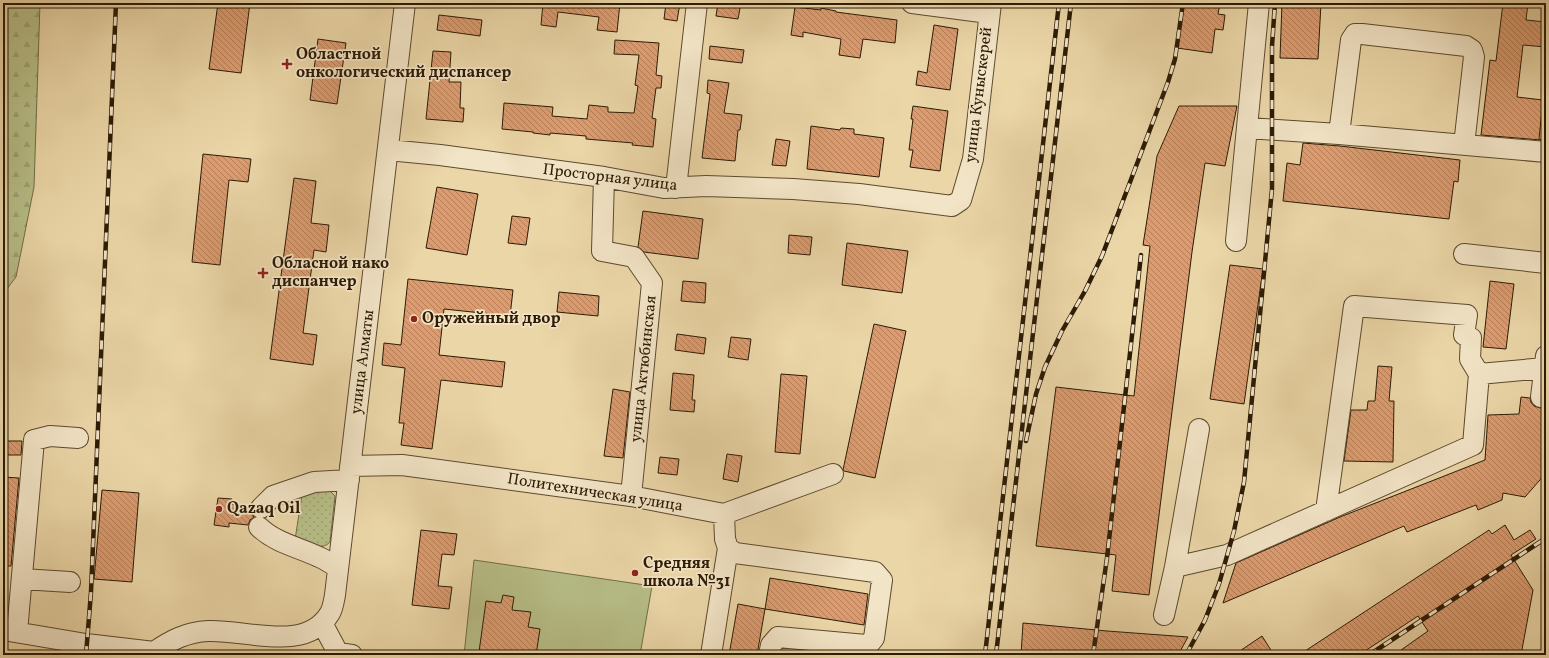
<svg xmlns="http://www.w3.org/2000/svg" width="1549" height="658" font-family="Vollkorn,serif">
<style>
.grass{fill:url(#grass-dots);stroke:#726c46}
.forest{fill:url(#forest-firs);stroke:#726c46}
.green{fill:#b7be87;stroke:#726c46}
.building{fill:url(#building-back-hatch);stroke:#2c1b05}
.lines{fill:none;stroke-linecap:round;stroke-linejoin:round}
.minor-casing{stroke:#5c4a2e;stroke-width:22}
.minor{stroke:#f2e4c6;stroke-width:20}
.rail-casing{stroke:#2c1b05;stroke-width:4.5}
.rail{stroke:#f2e4c6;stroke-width:3;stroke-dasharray:9;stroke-linecap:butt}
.poi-dot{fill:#8f2418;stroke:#f2e4c6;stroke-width:1.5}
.labels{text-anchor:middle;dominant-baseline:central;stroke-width:3.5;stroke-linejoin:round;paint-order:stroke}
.poi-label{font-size:16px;font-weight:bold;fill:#2c1b05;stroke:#f2e4c6;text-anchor:start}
.street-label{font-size:16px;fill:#2c1b05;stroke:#f2e4c6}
</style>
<defs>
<pattern id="grass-dots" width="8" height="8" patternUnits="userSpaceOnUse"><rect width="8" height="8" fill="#b7be87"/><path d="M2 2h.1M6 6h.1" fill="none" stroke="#9ea373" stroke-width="1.8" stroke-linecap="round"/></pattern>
<pattern id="forest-firs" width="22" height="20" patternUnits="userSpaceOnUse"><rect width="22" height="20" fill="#b7be87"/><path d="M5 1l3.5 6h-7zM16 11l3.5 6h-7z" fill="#9ea373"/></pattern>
<pattern id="building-back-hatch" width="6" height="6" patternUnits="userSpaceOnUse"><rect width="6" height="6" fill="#dc9c6f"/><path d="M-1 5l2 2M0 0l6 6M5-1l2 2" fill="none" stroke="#b37e59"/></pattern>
</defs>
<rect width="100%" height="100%" fill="#ebd6a7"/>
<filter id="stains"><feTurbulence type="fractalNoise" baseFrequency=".005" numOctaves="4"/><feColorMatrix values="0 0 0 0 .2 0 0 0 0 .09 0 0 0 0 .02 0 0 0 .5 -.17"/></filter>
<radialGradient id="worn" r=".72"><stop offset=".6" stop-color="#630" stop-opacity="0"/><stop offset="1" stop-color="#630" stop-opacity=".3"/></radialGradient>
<path class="grass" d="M 329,490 L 335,496 L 330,542 C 321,552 306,543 295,540 L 302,494 Z"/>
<path class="forest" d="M 3,3 L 40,3 L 34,187 L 16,277 L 3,294 Z"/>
<path class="green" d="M 474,560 L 652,586 L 640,655 L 567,654 L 566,655 L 464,655 Z"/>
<path class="building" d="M 218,3 L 250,3 L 241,73 L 209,69 Z
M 543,3 L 620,3 L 617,32 L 597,30 L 599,17 L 558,12 L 556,27 L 541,25 Z
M 666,3 L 680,3 L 677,21 L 664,19 Z
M 718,3 L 741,3 L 738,19 L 716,16 Z
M 1183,3 L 1220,3 L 1218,14 L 1225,15 L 1223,30 L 1215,29 L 1212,53 L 1177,48 Z
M 1282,3 L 1321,3 L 1318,59 L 1280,58 Z
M 1503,3 L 1528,3 L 1526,20 L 1546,22 L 1546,47 L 1523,45 L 1517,97 L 1543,100 L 1539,139 L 1541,140 L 1481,135 L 1490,60 L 1496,61 Z
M 795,7 L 821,10 L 821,8 L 836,11 L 836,12 L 897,20 L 895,43 L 863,39 L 860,58 L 839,55 L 841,39 L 803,32 L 803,37 L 791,35 Z
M 439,15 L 482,20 L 480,36 L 437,30 Z
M 934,25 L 958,29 L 950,90 L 916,85 L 918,71 L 927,73 Z
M 318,39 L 346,43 L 337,104 L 310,100 Z
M 615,40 L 659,43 L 656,75 L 662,76 L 661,88 L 656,88 L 652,118 L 656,119 L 653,147 L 632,145 L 633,143 L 586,139 L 586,136 L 550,133 L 550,135 L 533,133 L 533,132 L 502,129 L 504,103 L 553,107 L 552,116 L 587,119 L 589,105 L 608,107 L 608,112 L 634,113 L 638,86 L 635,85 L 639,55 L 614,54 Z
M 710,46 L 744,50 L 742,63 L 709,59 Z
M 433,51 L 451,52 L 449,82 L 461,82 L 460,108 L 464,108 L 463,122 L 426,119 Z
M 708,80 L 729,83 L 724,113 L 742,115 L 740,130 L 738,130 L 735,161 L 702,158 L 710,94 L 707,93 Z
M 913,106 L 948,111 L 940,171 L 910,167 L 913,150 L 909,150 L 913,119 L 911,119 Z
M 1179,106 L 1237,106 L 1225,166 L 1205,163 L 1192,252 L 1149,595 L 1112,591 L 1116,555 L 1036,546 L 1056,387 L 1134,396 L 1150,246 L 1143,245 L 1157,156 Z
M 811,126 L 840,130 L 841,128 L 854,129 L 854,134 L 884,138 L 879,177 L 807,169 Z
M 776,139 L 790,141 L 786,166 L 772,165 Z
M 1303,143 L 1340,146 L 1460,160 L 1458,182 L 1454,181 L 1449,219 L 1283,201 L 1287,163 L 1300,165 Z
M 203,154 L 251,159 L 248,182 L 229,180 L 220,265 L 192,262 Z
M 294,178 L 316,181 L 311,223 L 329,225 L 326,252 L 314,250 L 303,333 L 317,335 L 313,365 L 270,359 Z
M 437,187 L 478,194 L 467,255 L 426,248 Z
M 643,211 L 703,219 L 698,259 L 644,252 L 638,247 Z
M 512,216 L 530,218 L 526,245 L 508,243 Z
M 789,235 L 812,237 L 810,255 L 788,253 Z
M 847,243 L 908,251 L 902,293 L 842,285 Z
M 1230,265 L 1263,269 L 1244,404 L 1210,399 Z
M 408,279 L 513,290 L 510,316 L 444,309 L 439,355 L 505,362 L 502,387 L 441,380 L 432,449 L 401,445 L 404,423 L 399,423 L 405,368 L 382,365 L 384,343 L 401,345 Z
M 683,281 L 706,283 L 705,303 L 681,301 Z
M 1490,281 L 1514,284 L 1506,349 L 1483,347 Z
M 559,292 L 599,296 L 598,316 L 557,312 Z
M 874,324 L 906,331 L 875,478 L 844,471 L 843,470 Z
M 677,334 L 706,338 L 704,354 L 675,350 Z
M 731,337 L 751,339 L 748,360 L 728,357 Z
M 1378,366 L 1392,367 L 1389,401 L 1394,401 L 1393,462 L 1344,461 L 1351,410 L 1367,410 L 1368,401 L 1375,401 Z
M 673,373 L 694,375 L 692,400 L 695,400 L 694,412 L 670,410 Z
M 781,374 L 807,376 L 800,454 L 775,452 Z
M 613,389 L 630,392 L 623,458 L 604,456 Z
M 1521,397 L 1530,398 L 1531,402 L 1534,406 L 1540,408 L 1546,407 L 1546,473 L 1525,497 L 1503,493 L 1502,500 L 1478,510 L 1476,505 L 1407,532 L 1404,526 L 1223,603 L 1236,563 L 1340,517 L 1485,460 L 1488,415 L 1519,414 Z
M 3,441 L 22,441 L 21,455 L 3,455 Z
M 727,454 L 742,456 L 738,482 L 723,479 Z
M 660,457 L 679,459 L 677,475 L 658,473 Z
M 3,477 L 19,478 L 11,566 L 3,566 Z
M 102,490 L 139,493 L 132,582 L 94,579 Z
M 218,498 L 232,499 L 232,504 L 250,506 L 250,511 L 254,517 L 250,520 L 248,525 L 229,523 L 229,527 L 214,525 Z
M 1505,525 L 1514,540 L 1530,530 L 1536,539 L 1511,555 L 1533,590 L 1521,655 L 1394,655 L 1428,631 L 1418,616 L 1359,655 L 1299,655 L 1489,530 L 1492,534 Z
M 421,530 L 457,534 L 454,555 L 442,554 L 438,586 L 452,587 L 449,609 L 412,605 Z
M 770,578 L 868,594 L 864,625 L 765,609 Z
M 503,595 L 514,597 L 512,610 L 531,612 L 528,627 L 540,629 L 536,655 L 501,655 L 479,652 L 486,601 L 501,603 Z
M 738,604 L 765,609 L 757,655 L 729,655 Z
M 1023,623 L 1107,631 L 1188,637 L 1178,655 L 1021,655 Z
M 1262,636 L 1274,655 L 1234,655 Z"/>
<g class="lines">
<g class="minor-casing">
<path id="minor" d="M 912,3 L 989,13
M 1247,128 L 1339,134 L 1546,152
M 1339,134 L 1351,40 L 1355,34 L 1362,34 L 1466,46 L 1472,50 L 1474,57 L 1464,145
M 388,150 L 440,155 L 604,177 L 664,188 L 706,186 L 793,189 L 859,194 L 952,206 L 961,200 L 973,159 L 991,3
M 604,177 L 602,251 L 634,257 L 652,283 L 631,496
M 676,188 L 697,3
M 1236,241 L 1259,3
M 1464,254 L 1546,263
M 1479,374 L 1545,368
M 1541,397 L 1546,356
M 350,466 L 402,465 L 631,496 L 724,514 L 833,474
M 261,508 L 273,496 L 314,482 L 349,480
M 724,514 L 725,539 L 728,548 L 735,553 L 875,572 L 882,580 L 874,638 L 870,643 L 866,645 L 778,637 L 771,645 L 769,655
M 259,527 C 276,543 298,547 319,557 C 326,560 332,564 338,568
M 1175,567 L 1227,555 L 1473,445 L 1479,374 L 1470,359 L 1471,338 L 1464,335 L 1467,315 L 1354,306 L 1326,511
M 22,579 L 70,582
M 1164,615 L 1175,567 L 1199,429
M 322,623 L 338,653 L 352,655
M 3,630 L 86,644 L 154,652 C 171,640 187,632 208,631 C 245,629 306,654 330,613 C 333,608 334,600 335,595 L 405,3
M 17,632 L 34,440 L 50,436 L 78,438
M 711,655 L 728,548"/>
</g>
<use href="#minor" class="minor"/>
<g class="rail-casing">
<path id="rail" d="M 1026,441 L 1036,394 L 1045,367 L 1062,331 L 1085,291 L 1102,256 L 1168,82 L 1175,59 L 1183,3
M 86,655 L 91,592 L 116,3
M 985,655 L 1059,3
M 996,655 L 1071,3
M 1093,655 L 1107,558 L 1141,255
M 1186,655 L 1205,620 L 1219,584 L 1234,531 L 1244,482 L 1272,189 L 1272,46 L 1275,3
M 1369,655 L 1546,538"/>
</g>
<use href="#rail" class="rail"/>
</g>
<g class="poi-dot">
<path d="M285 58h4v4h4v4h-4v4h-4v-4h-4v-4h4z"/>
<path d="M261 267h4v4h4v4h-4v4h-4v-4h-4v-4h4z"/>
<circle cx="414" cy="319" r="4"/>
<circle cx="219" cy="509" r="4"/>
<circle cx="635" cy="573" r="4"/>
</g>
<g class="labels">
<g class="poi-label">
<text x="296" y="55">Областной<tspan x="296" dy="18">онкологический диспансер</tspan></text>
<text x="272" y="264">Обласной нако<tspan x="272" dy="18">диспанчер</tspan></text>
<text x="422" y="319">Оружейный двор</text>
<text x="227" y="509">Qazaq Oil</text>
<text x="643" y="564">Средняя<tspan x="643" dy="18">школа №31</tspan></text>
</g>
<g class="street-label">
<text transform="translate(979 95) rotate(-83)">улица Куныскерей</text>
<text transform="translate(610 178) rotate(7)">Просторная улица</text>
<text transform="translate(363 362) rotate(-83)">улица Алматы</text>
<text transform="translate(644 369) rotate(-84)">улица Актюбинская</text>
<text transform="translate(595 493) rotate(9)">Политехническая улица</text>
</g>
</g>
<rect width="1549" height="658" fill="none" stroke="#ebd6a7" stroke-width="16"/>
<rect x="4" y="4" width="1541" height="650" fill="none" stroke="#2c1b05" stroke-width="2"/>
<rect x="8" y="8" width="1533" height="642" fill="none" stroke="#2c1b05"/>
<rect width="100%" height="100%" filter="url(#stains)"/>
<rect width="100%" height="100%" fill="url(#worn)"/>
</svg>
